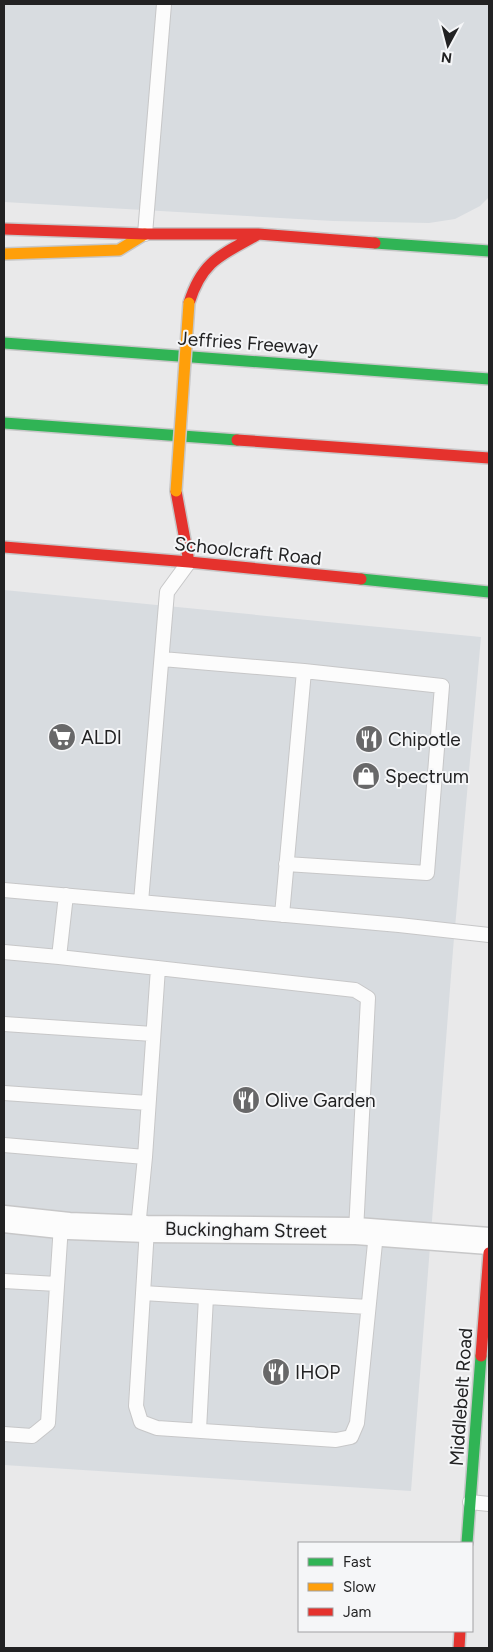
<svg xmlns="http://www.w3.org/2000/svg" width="493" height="1652" font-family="Figtree,sans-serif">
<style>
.built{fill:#d8dce0}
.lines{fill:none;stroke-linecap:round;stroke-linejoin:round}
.lane-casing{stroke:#c7c7c8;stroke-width:16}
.street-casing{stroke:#c7c7c8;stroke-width:29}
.fast-casing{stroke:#c7c7c8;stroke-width:14}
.slow-casing{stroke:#c7c7c8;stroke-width:14}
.jam-casing{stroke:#c7c7c8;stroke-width:14}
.lane{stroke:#fcfcfc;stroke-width:14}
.street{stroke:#fcfcfc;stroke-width:26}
.fast{stroke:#30b455;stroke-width:11}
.slow{stroke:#ff9f0a;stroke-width:11}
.jam{stroke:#e5322d;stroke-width:11}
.slow-bridge-casing{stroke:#c7c7c8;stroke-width:14;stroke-linecap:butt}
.slow-bridge{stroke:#ff9f0a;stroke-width:11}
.labels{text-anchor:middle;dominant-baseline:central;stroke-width:4;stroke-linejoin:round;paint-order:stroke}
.street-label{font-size:19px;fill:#222223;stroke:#f5f6f8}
.poi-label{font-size:19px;fill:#222223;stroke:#f5f6f8;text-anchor:start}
</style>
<rect width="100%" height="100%" fill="#e9e9ea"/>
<path class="built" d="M 4,4 L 489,4 L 489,197 L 480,206 L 455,219 L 429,223 L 333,221 L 4,202 Z
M 4,590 L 481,637 L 453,950 L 411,1491 L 4,1465 Z"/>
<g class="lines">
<g class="lane-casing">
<path id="lane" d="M 145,234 L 164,4
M 162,659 L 304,671 L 442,686 L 427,873 L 286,864
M 4,890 L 399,925 L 489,935
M 66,895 L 59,957 L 355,990 L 368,998 L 356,1231
M 141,902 L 167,592 L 189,562
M 282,915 L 304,671
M 4,952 L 59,957
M 4,1024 L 153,1034
M 4,1093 L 148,1103
M 4,1145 L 145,1157 L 158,968
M 138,1228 L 145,1157
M 147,1229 L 136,1406 L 141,1422 L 157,1428 L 336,1440 L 351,1437 L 357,1423 L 376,1233
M 4,1281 L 57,1284
M 143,1293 L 368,1307
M 199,1430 L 206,1297
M 4,1434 L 32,1436 L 48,1423 L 61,1225
M 470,1502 L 489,1504"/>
</g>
<g class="street-casing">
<path id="street" d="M 4,1219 L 69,1226 L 147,1229 L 356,1231 L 489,1241"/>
</g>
<g class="fast-casing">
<path id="fast" d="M 375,243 L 489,251
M 4,343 L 489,379
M 4,423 L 237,440
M 361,579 L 489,592
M 467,1543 L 481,1356"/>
</g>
<g class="slow-casing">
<path id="slow" d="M 4,254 L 119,250 L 145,234"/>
</g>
<g class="jam-casing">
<path id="jam" d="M 4,229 L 145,234 L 258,234 L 375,243
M 189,303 C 202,261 221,255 257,235
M 237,440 L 489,458
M 176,491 L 189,562
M 4,547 L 189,562 L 361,579
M 481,1356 L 489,1253
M 459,1648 L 460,1631"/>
</g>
<use href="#lane" class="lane"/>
<use href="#street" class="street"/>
<use href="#fast" class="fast"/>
<use href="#slow" class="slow"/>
<use href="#jam" class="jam"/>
<g class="slow-bridge-casing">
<path id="slow-bridge" d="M 176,491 L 189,303"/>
</g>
<use href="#slow-bridge" class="slow-bridge"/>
</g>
<defs>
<g id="supermarket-disc" transform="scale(1.4375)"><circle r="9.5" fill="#686869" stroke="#f5f6f8"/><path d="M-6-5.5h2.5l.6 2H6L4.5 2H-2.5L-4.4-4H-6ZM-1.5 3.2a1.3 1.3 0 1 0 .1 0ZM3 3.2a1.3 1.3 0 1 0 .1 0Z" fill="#fff"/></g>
<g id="restaurant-disc" transform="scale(1.4375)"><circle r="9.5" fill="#686869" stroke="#f5f6f8"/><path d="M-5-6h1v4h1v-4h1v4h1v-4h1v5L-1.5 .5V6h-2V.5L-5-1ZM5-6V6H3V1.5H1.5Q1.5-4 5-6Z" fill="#fff"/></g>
<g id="shop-disc" transform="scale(1.4375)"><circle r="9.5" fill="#686869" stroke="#f5f6f8"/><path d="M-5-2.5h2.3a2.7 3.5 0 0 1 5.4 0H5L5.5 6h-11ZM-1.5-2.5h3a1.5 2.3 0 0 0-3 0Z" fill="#fff"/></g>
</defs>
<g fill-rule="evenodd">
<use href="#supermarket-disc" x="62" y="737"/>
<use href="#restaurant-disc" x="369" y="739"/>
<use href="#shop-disc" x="366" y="776"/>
<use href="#restaurant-disc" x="246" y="1100"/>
<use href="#restaurant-disc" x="276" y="1372"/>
</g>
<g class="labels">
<g class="street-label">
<text transform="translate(248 343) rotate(4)">Jeffries Freeway</text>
<text transform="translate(248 551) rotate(6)">Schoolcraft Road</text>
<text transform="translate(246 1230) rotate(1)">Buckingham Street</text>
<text transform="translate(461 1397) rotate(-86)">Middlebelt Road</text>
</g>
<g class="poi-label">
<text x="81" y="737">ALDI</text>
<text x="388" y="739">Chipotle</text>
<text x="385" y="776">Spectrum</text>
<text x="265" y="1100">Olive Garden</text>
<text x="295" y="1372">IHOP</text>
</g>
</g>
<rect width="493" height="1652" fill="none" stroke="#222223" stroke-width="10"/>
<rect x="298" y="1542" width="175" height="90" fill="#f5f6f8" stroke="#a1a1a3"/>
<rect x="308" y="1558" width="25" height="8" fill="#30b455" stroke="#a1a1a3"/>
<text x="343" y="1567" font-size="15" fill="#222223">Fast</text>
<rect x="308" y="1583" width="25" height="8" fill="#ff9f0a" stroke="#a1a1a3"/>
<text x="343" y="1592" font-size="15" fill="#222223">Slow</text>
<rect x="308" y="1608" width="25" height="8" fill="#e5322d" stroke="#a1a1a3"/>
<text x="343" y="1617" font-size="15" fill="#222223">Jam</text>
<g transform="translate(448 45) rotate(187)" stroke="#f5f6f8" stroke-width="4" paint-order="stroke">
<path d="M0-4L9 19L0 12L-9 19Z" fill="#222223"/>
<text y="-8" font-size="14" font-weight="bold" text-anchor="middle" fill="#222223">N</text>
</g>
</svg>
